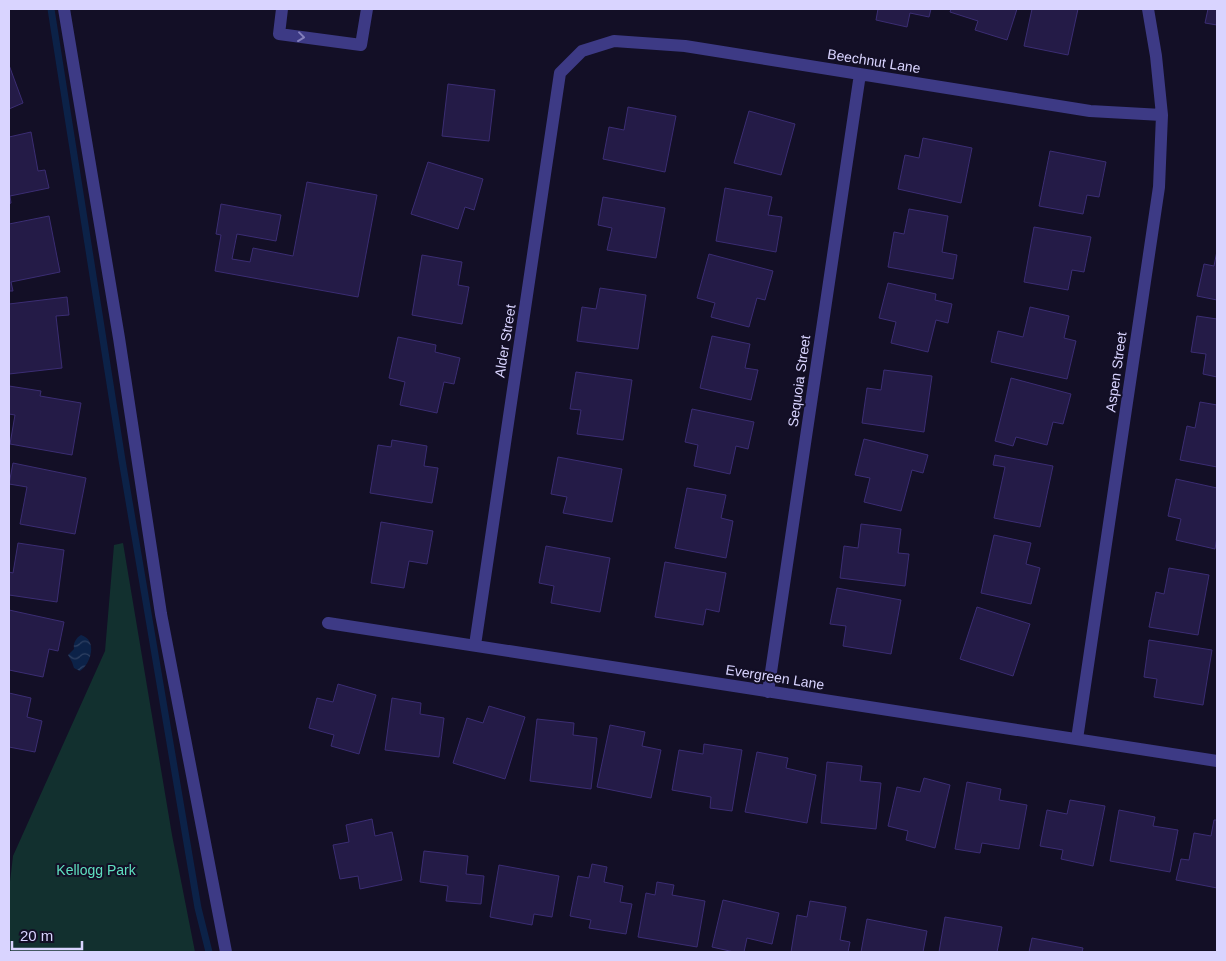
<svg xmlns="http://www.w3.org/2000/svg" width="1226" height="961" font-family="Arial,sans-serif">
<style>
.green{fill:#12302f}
.water{fill:url(#water-waves)}
.lines{fill:none;stroke-linecap:round;stroke-linejoin:round}
.stream{stroke:#0c2248;stroke-width:7}
.building{fill:#241b47;stroke:#3b2d73}
.minor{stroke:#3d3a85;stroke-width:12}
.oneway{stroke:#837fbc}
.labels{text-anchor:middle;dominant-baseline:central;stroke-width:4;stroke-linejoin:round;paint-order:stroke}
.street-label{font-size:14px;fill:#d9d4ff;stroke:#130f26}
.park-label{font-size:14px;fill:#5fe0c0;stroke:#130f26}
</style>
<defs>
<pattern id="water-waves" width="16" height="10" patternUnits="userSpaceOnUse" patternTransform="scale(1.25)"><rect width="16" height="10" fill="#0c2248"/><path d="M0 5q4-4 8 0t8 0" fill="none" stroke="#2f4163"/></pattern>
</defs>
<rect width="100%" height="100%" fill="#130f26"/>
<path class="green" d="M 123,543 L 172,835 L 195,952 L 9,952 L 9,890 L 13,856 L 105,651 L 114,545 Z"/>
<path class="water" d="M 81,635 C 98,640 91,664 80,671 L 74,668 L 72,662 L 68,655 L 74,649 C 73,643 76,638 81,635 Z"/>
<g class="lines">
<path class="stream" d="M 51,9 L 122,460 L 198,908 L 209,952"/>
</g>
<path class="building" d="M 878,9 L 931,9 L 929,17 L 910,13 L 907,27 L 876,20 Z
M 951,9 L 1017,9 L 1007,40 L 975,30 L 978,21 L 950,12 Z
M 1032,9 L 1078,9 L 1068,55 L 1024,46 Z
M 1208,9 L 1217,9 L 1217,25 L 1205,23 Z
M 9,65 L 23,103 L 9,109 Z
M 448,84 L 495,90 L 489,141 L 442,136 Z
M 628,107 L 676,116 L 665,172 L 603,159 L 609,127 L 624,130 Z
M 749,111 L 795,124 L 781,175 L 734,163 Z
M 31,132 L 38,171 L 45,170 L 49,188 L 10,196 L 11,203 L 9,204 L 9,137 Z
M 923,138 L 972,148 L 961,203 L 898,189 L 905,155 L 919,158 Z
M 1050,151 L 1106,162 L 1099,197 L 1087,195 L 1083,214 L 1039,206 Z
M 428,162 L 483,179 L 474,210 L 465,207 L 458,229 L 411,214 Z
M 307,182 L 377,195 L 358,297 L 215,271 L 221,235 L 216,234 L 221,204 L 281,215 L 276,241 L 237,234 L 232,259 L 250,262 L 253,248 L 293,256 Z
M 725,188 L 772,197 L 768,215 L 782,217 L 776,252 L 716,241 Z
M 603,197 L 665,208 L 656,258 L 607,250 L 612,228 L 598,225 Z
M 909,209 L 948,216 L 942,252 L 957,255 L 953,279 L 888,267 L 894,232 L 904,234 Z
M 49,216 L 60,272 L 11,282 L 13,291 L 9,291 L 9,224 Z
M 1034,227 L 1091,237 L 1084,272 L 1072,270 L 1068,290 L 1024,282 Z
M 1217,251 L 1217,300 L 1197,296 L 1204,264 L 1214,266 Z
M 709,254 L 773,271 L 765,300 L 757,298 L 749,327 L 711,317 L 715,303 L 697,298 Z
M 422,255 L 462,262 L 458,285 L 469,287 L 462,324 L 412,315 Z
M 888,283 L 936,294 L 935,300 L 952,304 L 948,323 L 936,320 L 928,352 L 891,343 L 896,322 L 879,318 Z
M 600,288 L 646,295 L 638,349 L 577,341 L 582,307 L 596,309 Z
M 67,297 L 69,315 L 56,316 L 62,368 L 9,374 L 9,304 Z
M 1030,307 L 1069,316 L 1064,338 L 1076,341 L 1067,379 L 991,362 L 998,331 L 1023,337 Z
M 1197,316 L 1217,319 L 1217,377 L 1203,374 L 1206,354 L 1191,352 Z
M 712,336 L 750,344 L 745,368 L 758,370 L 751,400 L 700,388 Z
M 398,337 L 436,345 L 435,352 L 460,358 L 454,384 L 444,382 L 437,413 L 400,405 L 405,382 L 389,378 Z
M 884,370 L 932,376 L 924,432 L 862,423 L 867,388 L 881,390 Z
M 576,372 L 632,380 L 623,440 L 577,434 L 581,410 L 570,409 Z
M 1011,378 L 1071,394 L 1063,424 L 1053,422 L 1047,445 L 1016,437 L 1013,446 L 995,441 Z
M 9,386 L 41,391 L 40,396 L 81,403 L 72,455 L 10,444 L 15,415 L 9,414 Z
M 1200,402 L 1217,405 L 1217,467 L 1180,460 L 1187,426 L 1195,428 Z
M 692,409 L 754,422 L 748,449 L 736,446 L 730,474 L 694,466 L 698,445 L 685,442 Z
M 864,439 L 928,455 L 923,473 L 912,470 L 901,511 L 864,502 L 870,478 L 855,475 Z
M 392,440 L 427,446 L 424,466 L 438,468 L 432,503 L 370,493 L 378,445 L 391,447 Z
M 995,455 L 1053,466 L 1040,527 L 994,518 L 1005,467 L 993,465 Z
M 558,457 L 622,469 L 612,522 L 563,513 L 567,497 L 551,494 Z
M 13,463 L 86,478 L 75,534 L 20,524 L 27,487 L 9,484 Z
M 1176,479 L 1217,488 L 1217,537 L 1215,549 L 1176,540 L 1181,519 L 1168,516 Z
M 687,488 L 726,495 L 721,518 L 733,521 L 726,558 L 675,548 Z
M 381,522 L 433,531 L 427,564 L 409,561 L 404,588 L 371,583 Z
M 861,524 L 901,529 L 898,553 L 909,554 L 905,586 L 840,578 L 844,546 L 858,548 Z
M 994,535 L 1031,543 L 1026,564 L 1040,568 L 1031,604 L 981,593 Z
M 18,543 L 64,550 L 57,602 L 9,595 L 9,572 L 13,573 Z
M 546,546 L 610,558 L 600,612 L 551,603 L 554,586 L 539,583 Z
M 665,562 L 726,573 L 719,612 L 706,609 L 703,625 L 655,617 Z
M 1169,568 L 1209,575 L 1198,635 L 1149,627 L 1156,592 L 1164,594 Z
M 837,588 L 901,600 L 891,654 L 843,646 L 846,626 L 830,624 Z
M 977,607 L 1030,624 L 1013,676 L 960,659 Z
M 9,610 L 64,622 L 58,651 L 49,649 L 43,677 L 9,670 Z
M 1149,640 L 1212,650 L 1203,705 L 1154,697 L 1157,679 L 1144,677 Z
M 338,684 L 376,695 L 359,754 L 331,746 L 334,735 L 309,728 L 317,698 L 333,702 Z
M 9,693 L 31,698 L 27,717 L 42,721 L 35,752 L 9,747 Z
M 392,698 L 421,703 L 420,714 L 444,718 L 439,757 L 385,750 Z
M 489,706 L 525,717 L 505,779 L 453,763 L 467,718 L 483,723 Z
M 537,719 L 574,723 L 573,735 L 597,738 L 591,789 L 530,781 Z
M 610,725 L 645,732 L 642,746 L 661,750 L 651,798 L 597,787 Z
M 704,744 L 742,750 L 732,811 L 710,808 L 711,797 L 672,790 L 679,750 L 703,754 Z
M 757,752 L 788,758 L 786,768 L 816,775 L 807,823 L 745,812 Z
M 827,762 L 862,766 L 860,781 L 881,783 L 876,829 L 821,823 Z
M 924,778 L 950,785 L 935,848 L 906,840 L 908,831 L 888,826 L 897,787 L 920,792 Z
M 967,782 L 1001,789 L 999,800 L 1027,805 L 1019,849 L 982,843 L 980,853 L 955,849 Z
M 1070,800 L 1105,806 L 1093,866 L 1061,859 L 1063,850 L 1040,846 L 1047,810 L 1067,814 Z
M 1119,810 L 1155,817 L 1153,826 L 1178,830 L 1170,872 L 1110,861 Z
M 372,819 L 375,836 L 392,832 L 402,880 L 360,889 L 358,876 L 340,879 L 333,845 L 349,842 L 346,825 Z
M 1214,820 L 1217,820 L 1217,888 L 1176,880 L 1181,859 L 1189,860 L 1194,833 L 1211,836 Z
M 424,851 L 468,856 L 466,874 L 484,876 L 481,904 L 446,901 L 448,886 L 420,882 Z
M 592,864 L 607,867 L 604,882 L 623,886 L 620,902 L 632,904 L 626,934 L 589,928 L 591,920 L 570,916 L 578,876 L 589,878 Z
M 499,865 L 559,876 L 552,917 L 534,914 L 532,925 L 490,917 Z
M 657,882 L 674,885 L 672,895 L 705,901 L 697,947 L 638,937 L 646,893 L 655,895 Z
M 723,900 L 779,913 L 772,944 L 747,938 L 744,952 L 734,952 L 712,947 Z
M 810,901 L 846,907 L 840,940 L 850,942 L 848,952 L 791,952 L 797,915 L 807,917 Z
M 945,917 L 1002,927 L 997,952 L 939,952 Z
M 867,919 L 927,931 L 923,952 L 861,952 Z
M 1032,938 L 1083,948 L 1082,952 L 1029,952 Z"/>
<g class="lines">
<path class="minor" d="M 64,9 L 119,338 L 161,614 L 226,952
M 282,9 L 279,34 L 361,45 L 367,9
M 328,623 L 1217,761
M 475,645 L 560,73 L 582,51 L 614,41 L 685,46 L 1090,111 L 1162,115
M 768,692 L 860,74
M 1077,739 L 1159,187 L 1162,115 L 1156,56 L 1148,9"/>
</g>
<defs><path id="oneway-chevron" d="M-2-3.5L2.5 0L-2 3.5" fill="none" stroke-width="1.6" stroke-linecap="round" stroke-linejoin="round" transform="scale(1.25)"/></defs>
<use class="oneway" href="#oneway-chevron" transform="translate(301 37) rotate(7)"/>
<g class="labels">
<g class="street-label">
<text transform="translate(874 61) rotate(9)">Beechnut Lane</text>
<text transform="translate(505 341) rotate(-81)">Alder Street</text>
<text transform="translate(1116 372) rotate(-82)">Aspen Street</text>
<text transform="translate(799 381) rotate(-82)">Sequoia Street</text>
<text transform="translate(775 677) rotate(9)">Evergreen Lane</text>
</g>
<g class="park-label">
<text x="96" y="870">Kellogg Park</text>
</g>
</g>
<rect width="1226" height="961" fill="none" stroke="#d9d4ff" stroke-width="20"/>
<path d="M12 941v8h70v-8" fill="none" stroke="#d9d4ff" stroke-width="2.5"/>
<text x="20" y="941" font-size="15" fill="#d9d4ff" stroke="#130f26" stroke-width="4" paint-order="stroke">20 m</text>
</svg>
